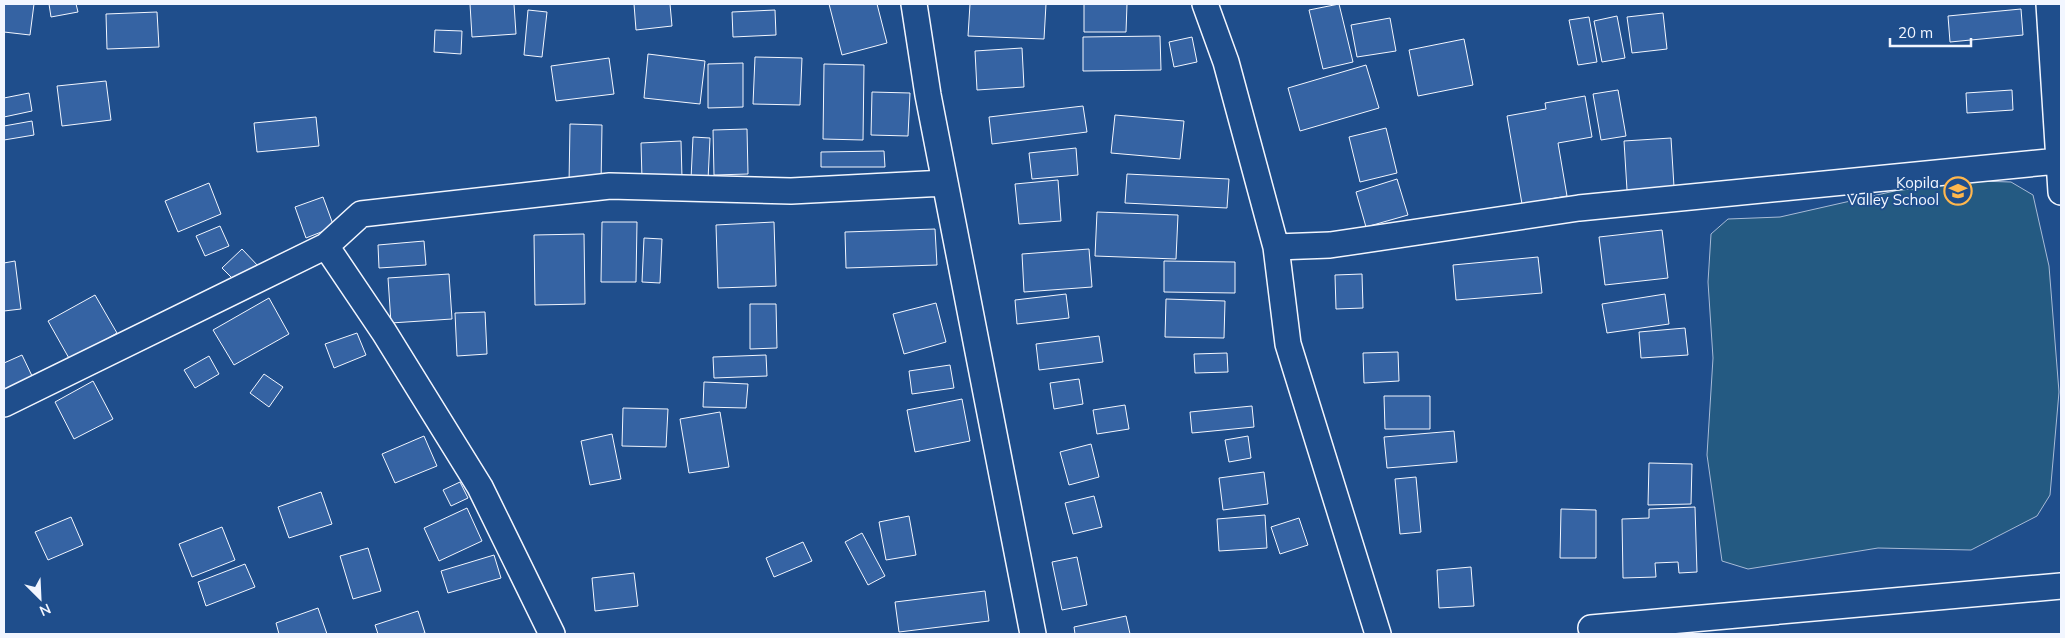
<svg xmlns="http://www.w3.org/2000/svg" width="2065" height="638" font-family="Mulish,sans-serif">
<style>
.green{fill:#245a82;stroke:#a8bbd7}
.building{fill:#3563a3;stroke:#f2f6ff}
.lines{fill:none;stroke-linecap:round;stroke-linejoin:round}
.minor-casing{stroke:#f2f6ff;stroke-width:28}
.minor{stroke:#1f4e8c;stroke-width:25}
.labels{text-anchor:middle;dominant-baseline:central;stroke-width:4;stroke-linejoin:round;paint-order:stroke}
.poi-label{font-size:15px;fill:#f2f6ff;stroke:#1f4e8c;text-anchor:end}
</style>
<rect width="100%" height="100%" fill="#1f4e8c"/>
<path class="green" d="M 1943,180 L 2011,182 L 2033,195 L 2049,266 L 2059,392 L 2050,495 L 2037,516 L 1971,550 L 1878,548 L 1748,569 L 1722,561 L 1707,455 L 1713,358 L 1708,282 L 1711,234 L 1728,219 L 1780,217 Z"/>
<path class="building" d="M 4,4 L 34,4 L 30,35 L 4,32 Z
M 49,4 L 76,4 L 78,12 L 51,17 Z
M 470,4 L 514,4 L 516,34 L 472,37 Z
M 634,4 L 670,4 L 672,26 L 636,30 Z
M 829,4 L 877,4 L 887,43 L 842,55 Z
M 970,4 L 1046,4 L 1044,39 L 968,36 Z
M 1084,4 L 1127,4 L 1126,32 L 1084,32 Z
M 1339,4 L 1353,62 L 1323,69 L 1309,10 Z
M 2021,9 L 2023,35 L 1950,42 L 1948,16 Z
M 528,10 L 547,12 L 542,57 L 524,55 Z
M 775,10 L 776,35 L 733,37 L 732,12 Z
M 157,12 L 159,47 L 107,49 L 106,14 Z
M 1663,13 L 1667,49 L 1632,53 L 1627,17 Z
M 1617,16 L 1625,58 L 1602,62 L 1594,21 Z
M 1589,17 L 1597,62 L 1578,65 L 1569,20 Z
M 1390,18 L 1396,51 L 1357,57 L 1351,25 Z
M 435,30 L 462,31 L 461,54 L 434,52 Z
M 1160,36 L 1161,70 L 1083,71 L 1083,37 Z
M 1192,37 L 1197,62 L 1174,67 L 1169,42 Z
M 1464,39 L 1473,85 L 1418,96 L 1409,50 Z
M 1022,48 L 1024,87 L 977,90 L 975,51 Z
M 648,54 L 705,61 L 700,104 L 644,98 Z
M 755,57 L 802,58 L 800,105 L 753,104 Z
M 609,58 L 614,94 L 556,101 L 551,66 Z
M 743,63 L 743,107 L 708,108 L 708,64 Z
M 824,64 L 864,65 L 863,140 L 823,139 Z
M 1366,65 L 1379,108 L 1300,131 L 1288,88 Z
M 106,81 L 111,120 L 62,126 L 57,86 Z
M 1618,90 L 1626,136 L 1601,140 L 1593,94 Z
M 2012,90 L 2013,110 L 1967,113 L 1966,93 Z
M 872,92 L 910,93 L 908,136 L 871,135 Z
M 29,93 L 32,111 L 4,117 L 4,98 Z
M 1585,96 L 1592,137 L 1558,143 L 1567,196 L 1522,204 L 1507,116 L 1546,109 L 1545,103 Z
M 1083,106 L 1087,132 L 992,144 L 989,117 Z
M 1115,115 L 1184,121 L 1180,159 L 1111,153 Z
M 316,117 L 319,146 L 257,152 L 254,123 Z
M 32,121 L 34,135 L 4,140 L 4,126 Z
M 570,124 L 602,125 L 601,185 L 569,184 Z
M 1386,128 L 1397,173 L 1360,182 L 1349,137 Z
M 747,129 L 748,174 L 714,175 L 713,130 Z
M 693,137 L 710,138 L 708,180 L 691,179 Z
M 1671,138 L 1674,187 L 1627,190 L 1624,141 Z
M 681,141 L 682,178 L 642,179 L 641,143 Z
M 1076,148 L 1078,175 L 1032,179 L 1029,153 Z
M 884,151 L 885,167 L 821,167 L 821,152 Z
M 1127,174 L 1229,179 L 1227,208 L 1125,203 Z
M 1397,179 L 1408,215 L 1366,227 L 1356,192 Z
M 1058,180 L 1061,221 L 1019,224 L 1015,184 Z
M 209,183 L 221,214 L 178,232 L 165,201 Z
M 323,197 L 334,227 L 306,238 L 295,207 Z
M 1097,212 L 1178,215 L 1176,259 L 1095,256 Z
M 602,222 L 637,222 L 636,282 L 601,282 Z
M 774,222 L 776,286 L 718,288 L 716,225 Z
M 220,226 L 229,246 L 205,256 L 196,236 Z
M 935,229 L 937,265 L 846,268 L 845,232 Z
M 1662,230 L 1668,278 L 1605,285 L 1599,237 Z
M 584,234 L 585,304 L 535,305 L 534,235 Z
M 644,238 L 662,239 L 660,283 L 642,282 Z
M 424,241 L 426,265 L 379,268 L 378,245 Z
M 242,249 L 259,267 L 239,285 L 222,268 Z
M 1089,249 L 1092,287 L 1024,292 L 1022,254 Z
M 1538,257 L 1542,293 L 1456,300 L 1453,265 Z
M 15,261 L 21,309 L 4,311 L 4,263 Z
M 1164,261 L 1235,262 L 1235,293 L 1164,292 Z
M 449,274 L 452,319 L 391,323 L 388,278 Z
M 1362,274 L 1363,308 L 1336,309 L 1335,275 Z
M 1066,294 L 1069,318 L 1017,324 L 1015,300 Z
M 1665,294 L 1669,324 L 1607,333 L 1602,304 Z
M 95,295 L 117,333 L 70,360 L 48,321 Z
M 269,298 L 289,334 L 234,365 L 213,330 Z
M 1166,299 L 1225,301 L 1224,338 L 1165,337 Z
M 936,303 L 946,342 L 904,354 L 893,314 Z
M 750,304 L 776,304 L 777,348 L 750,349 Z
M 485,312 L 487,354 L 457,356 L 455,313 Z
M 1685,328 L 1688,355 L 1641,358 L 1639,332 Z
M 357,333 L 366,355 L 334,368 L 325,344 Z
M 1099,336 L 1103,362 L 1039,370 L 1036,344 Z
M 1398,352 L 1399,381 L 1364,383 L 1363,353 Z
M 1227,353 L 1228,372 L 1195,373 L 1194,354 Z
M 22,355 L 33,378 L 4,392 L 4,363 Z
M 766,355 L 767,376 L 714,378 L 713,357 Z
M 209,356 L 219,374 L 195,388 L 184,370 Z
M 950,365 L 954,388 L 912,394 L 909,371 Z
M 264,374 L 283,387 L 269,407 L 250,393 Z
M 1079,379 L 1083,404 L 1054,409 L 1050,383 Z
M 93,381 L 113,419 L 74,439 L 55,402 Z
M 704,382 L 748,384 L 746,408 L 703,407 Z
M 1384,396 L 1430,396 L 1430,429 L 1385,429 Z
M 962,399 L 970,441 L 915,452 L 907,410 Z
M 1125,405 L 1129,429 L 1097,434 L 1093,410 Z
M 1252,406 L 1254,427 L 1192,433 L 1190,412 Z
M 623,408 L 668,409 L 666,447 L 622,446 Z
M 720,412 L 729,467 L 689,473 L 680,419 Z
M 1454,431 L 1457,462 L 1387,468 L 1384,437 Z
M 612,434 L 621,479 L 590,485 L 581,441 Z
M 424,436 L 437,466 L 395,483 L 382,454 Z
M 1248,436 L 1251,458 L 1229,462 L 1225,440 Z
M 1091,444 L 1099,477 L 1069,485 L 1060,452 Z
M 1649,463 L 1692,464 L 1691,504 L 1648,505 Z
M 1264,472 L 1268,504 L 1223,510 L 1219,478 Z
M 1416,477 L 1421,532 L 1400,534 L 1395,479 Z
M 460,482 L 468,498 L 451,506 L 443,490 Z
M 321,492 L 332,524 L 289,538 L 278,507 Z
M 1094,496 L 1102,527 L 1073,534 L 1065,503 Z
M 1695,507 L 1697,572 L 1679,573 L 1678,562 L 1655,563 L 1656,577 L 1623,578 L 1622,519 L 1649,518 L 1649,509 Z
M 467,508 L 482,541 L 439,561 L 424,528 Z
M 1561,509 L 1596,510 L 1596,558 L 1560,558 Z
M 1265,515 L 1267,548 L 1219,551 L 1217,519 Z
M 909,516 L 916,555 L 886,560 L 879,522 Z
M 71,517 L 83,545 L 48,560 L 35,532 Z
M 1299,518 L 1308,545 L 1280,554 L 1271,527 Z
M 222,527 L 235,560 L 192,577 L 179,544 Z
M 862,533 L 885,576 L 868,585 L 845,542 Z
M 803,542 L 812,561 L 774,577 L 766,558 Z
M 368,548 L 381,591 L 353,599 L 340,556 Z
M 494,555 L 501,578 L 448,593 L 441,571 Z
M 1077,557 L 1087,605 L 1062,610 L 1052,562 Z
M 245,564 L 255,587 L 206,606 L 198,582 Z
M 1471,567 L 1474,606 L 1439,608 L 1437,570 Z
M 634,573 L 638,606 L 595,611 L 592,578 Z
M 985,591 L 989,621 L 899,632 L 895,602 Z
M 318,608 L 327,634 L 279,634 L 276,623 Z
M 418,611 L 425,633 L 420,634 L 378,634 L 375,625 Z
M 1126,616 L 1130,634 L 1075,634 L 1074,627 Z"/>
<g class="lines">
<g class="minor-casing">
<path id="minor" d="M 914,4 L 928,95 L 1033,634
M 1205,4 L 1226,62 L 1276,247 L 1288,344 L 1378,634
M 2049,4 L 2061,192
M 326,246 L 361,214 L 610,186 L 791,191 L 945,183
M 1276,247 L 1330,245 L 1579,208 L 2058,161
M 4,404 L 326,246 L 384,332 L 480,487 L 552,634
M 1591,628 L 2061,586"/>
</g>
<use href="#minor" class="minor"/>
</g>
<defs>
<g id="school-ring" transform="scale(1.4375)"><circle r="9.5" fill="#1f4e8c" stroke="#ffb74d" stroke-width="1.5"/><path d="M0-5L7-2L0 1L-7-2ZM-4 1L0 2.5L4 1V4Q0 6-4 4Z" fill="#ffb74d"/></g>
</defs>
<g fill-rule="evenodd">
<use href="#school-ring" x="1958" y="191"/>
</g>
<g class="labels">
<g class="poi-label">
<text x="1939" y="182">Kopila<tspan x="1939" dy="17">Valley School</tspan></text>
</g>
</g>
<rect width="2065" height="638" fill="none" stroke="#f2f6ff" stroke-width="10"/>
<g transform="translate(40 598) rotate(156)" stroke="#1f4e8c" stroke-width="4" paint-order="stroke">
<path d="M0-4L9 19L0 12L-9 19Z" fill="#f2f6ff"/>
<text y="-8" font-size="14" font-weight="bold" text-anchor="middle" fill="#f2f6ff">N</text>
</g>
<path d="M1890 38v8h81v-8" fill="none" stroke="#f2f6ff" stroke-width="2.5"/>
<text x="1898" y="38" font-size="15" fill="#f2f6ff" stroke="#1f4e8c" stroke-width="4" paint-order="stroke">20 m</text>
</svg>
